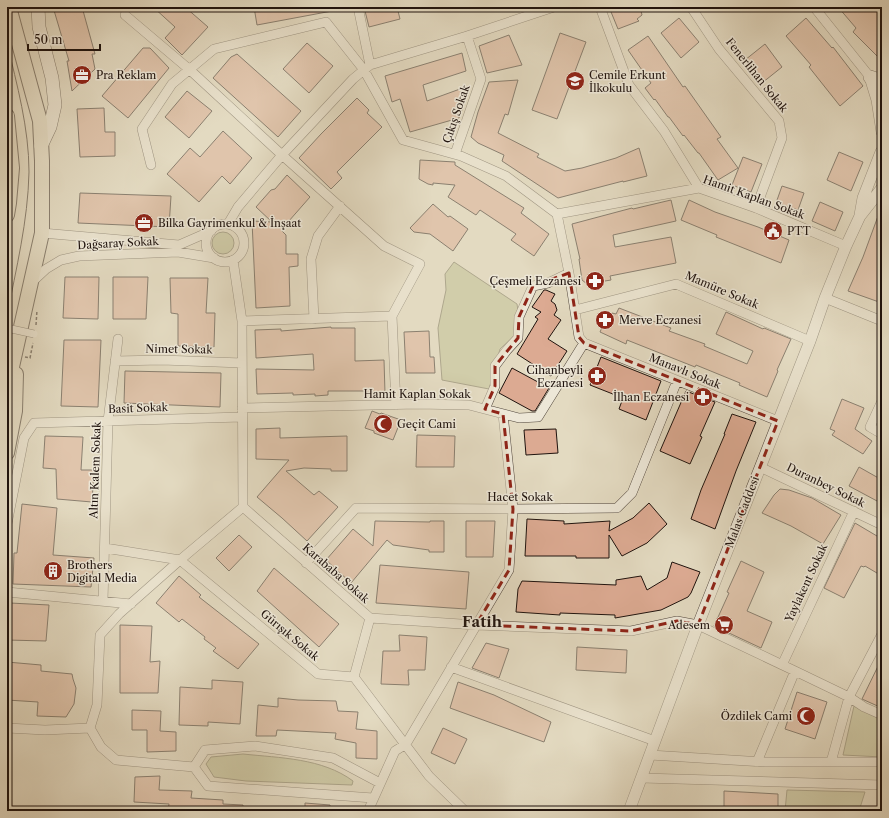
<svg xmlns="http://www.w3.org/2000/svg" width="889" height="818" font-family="'Libre Caslon Text',serif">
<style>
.green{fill:#bbbd8e;stroke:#6d684e}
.building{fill:#dcaa92;stroke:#1f130e}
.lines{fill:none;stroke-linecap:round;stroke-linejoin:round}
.minor-casing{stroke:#50453b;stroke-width:10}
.tertiary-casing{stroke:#50453b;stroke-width:12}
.secondary-casing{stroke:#1f130e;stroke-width:14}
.primary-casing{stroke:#1f130e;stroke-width:16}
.path{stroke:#1f130e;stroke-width:1.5;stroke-dasharray:3 2;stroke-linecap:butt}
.minor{stroke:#ede7d7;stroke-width:9}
.tertiary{stroke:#ede7d7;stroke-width:11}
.secondary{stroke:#ede7d7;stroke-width:13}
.primary{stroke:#e3dac1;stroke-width:14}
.tram{stroke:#1f130e;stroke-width:1}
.pedestrian-bridge-casing{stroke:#50453b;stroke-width:8;stroke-linecap:butt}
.pedestrian-bridge{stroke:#ede7d7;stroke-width:7}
.marked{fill:none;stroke:#8f2418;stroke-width:3;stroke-dasharray:8 5;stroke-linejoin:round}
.labels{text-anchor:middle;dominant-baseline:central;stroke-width:3;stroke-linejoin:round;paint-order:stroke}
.poi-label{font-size:11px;fill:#1f130e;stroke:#ede7d7;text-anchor:start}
.street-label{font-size:11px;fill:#1f130e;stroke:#ede7d7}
.district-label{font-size:15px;font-weight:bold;fill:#1f130e;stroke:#ede7d7}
</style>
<rect width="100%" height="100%" fill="#e3dac1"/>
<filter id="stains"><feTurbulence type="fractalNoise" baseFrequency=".005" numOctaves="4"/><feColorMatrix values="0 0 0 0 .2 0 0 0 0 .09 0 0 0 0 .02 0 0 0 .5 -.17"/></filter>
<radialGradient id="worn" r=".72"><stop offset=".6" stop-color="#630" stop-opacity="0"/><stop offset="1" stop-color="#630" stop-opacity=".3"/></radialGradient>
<path class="green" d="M212 243a11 11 0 1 1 22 0a11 11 0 1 1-22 0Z
M 454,262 L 517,304 L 520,325 L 514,336 L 500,349 L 489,389 L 442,380 L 438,328 L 446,290 L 445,274 Z
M 854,706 L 882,720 L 882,757 L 843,755 Z
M 243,754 C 280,758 322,758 353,781 L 352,785 L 246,781 L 214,777 L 206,764 L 211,757 Z
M 787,790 L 865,792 L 859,811 L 785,811 Z"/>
<path class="building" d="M 53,7 L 82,7 L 95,54 L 92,54 L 95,69 L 72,91 L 67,61 L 69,61 Z
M 153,7 L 185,7 L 208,27 L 182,55 L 165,38 L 175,27 Z
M 254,7 L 332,7 L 332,11 L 257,25 Z
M 364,7 L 397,7 L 400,19 L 369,27 Z
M 609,7 L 640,7 L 642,15 L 637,19 L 639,21 L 618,29 Z
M 838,7 L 873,7 L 882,16 L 882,61 L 853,32 L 856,28 Z
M 679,18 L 699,42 L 681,58 L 661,33 Z
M 806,18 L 832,48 L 833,47 L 863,86 L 840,106 L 809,67 L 811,65 L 786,36 Z
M 560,33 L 586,42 L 557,119 L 532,110 Z
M 509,35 L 522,65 L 487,73 L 479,46 Z
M 648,36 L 683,87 L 685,86 L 721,137 L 717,139 L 738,168 L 718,180 L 699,153 L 698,153 L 684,135 L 683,136 L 669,117 L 668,117 L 655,99 L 654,100 L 645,88 L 651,83 L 628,50 Z
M 307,43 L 333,66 L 309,93 L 283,69 Z
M 765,44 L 782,67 L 762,83 L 745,60 Z
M 143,48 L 150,48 L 169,68 L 128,118 L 102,96 Z
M 462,53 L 466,71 L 423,85 L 427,101 L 460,89 L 465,101 L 459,118 L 410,132 L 400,99 L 392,102 L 385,76 Z
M 237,54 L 301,111 L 278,137 L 213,78 L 231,57 Z
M 518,80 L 508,115 L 505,114 L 498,133 L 539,154 L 537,157 L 565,171 L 582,168 L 616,158 L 639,148 L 647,176 L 623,182 L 623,181 L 558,198 L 502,161 L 504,155 L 478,143 L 471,137 L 478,112 L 489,82 Z
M 187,91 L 212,111 L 189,138 L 165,117 Z
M 357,98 L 369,110 L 367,113 L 382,127 L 337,172 L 342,178 L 331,189 L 299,158 L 321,134 Z
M 104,108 L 105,132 L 115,132 L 115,156 L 80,157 L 77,109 Z
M 223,131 L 252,158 L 230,184 L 222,176 L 199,202 L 167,174 L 190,148 L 200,157 Z
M 839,152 L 863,162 L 851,191 L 827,180 Z
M 743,157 L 762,164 L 751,192 L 732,185 Z
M 420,160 L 455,162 L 455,165 L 524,208 L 521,213 L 549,234 L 534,256 L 511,240 L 516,234 L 480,210 L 476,215 L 448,197 L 455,185 L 433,183 L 433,185 L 428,184 L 419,179 Z
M 287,175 L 310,197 L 281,230 L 286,235 L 286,254 L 298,254 L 298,266 L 289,267 L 290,306 L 256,308 L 252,221 L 272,222 L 256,207 L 271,190 L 275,189 Z
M 782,186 L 804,193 L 798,210 L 776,203 Z
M 80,193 L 171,196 L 169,227 L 78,223 Z
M 671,200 L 676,221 L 613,235 L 615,247 L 671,237 L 676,263 L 610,276 L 611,280 L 587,284 L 582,280 L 579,259 L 580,259 L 572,224 L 632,208 L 633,209 Z
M 689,200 L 715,212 L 758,227 L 789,240 L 781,263 L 716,237 L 717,235 L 681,220 Z
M 820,202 L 843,212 L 835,231 L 812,221 Z
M 433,204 L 448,217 L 450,216 L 468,229 L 453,251 L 430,234 L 414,232 L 410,228 Z
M 881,208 L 882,295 L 879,302 L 848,291 L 863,257 Z
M 65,277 L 99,277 L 98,319 L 63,318 Z
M 113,277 L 148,277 L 146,319 L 113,319 Z
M 170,278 L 208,278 L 206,313 L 215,313 L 214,347 L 178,346 L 178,314 L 171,313 Z
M 544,290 L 546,290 L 555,294 L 551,301 L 555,304 L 557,310 L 554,315 L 561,320 L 548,339 L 567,351 L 551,376 L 517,354 L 538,319 L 535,317 L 541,312 L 532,307 Z
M 619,308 L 671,328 L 669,331 L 705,344 L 704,346 L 747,364 L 753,351 L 716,334 L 726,312 L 763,329 L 764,328 L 791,339 L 777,370 L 778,371 L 767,397 L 739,385 L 740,383 L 696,365 L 695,367 L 627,340 L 626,344 L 600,332 L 605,321 L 608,322 L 612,313 L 616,314 Z
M 331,327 L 331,328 L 355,328 L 355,361 L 384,360 L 385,393 L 367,394 L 367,391 L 328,391 L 328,395 L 315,396 L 315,394 L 293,395 L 293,393 L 257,394 L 256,369 L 314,370 L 313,354 L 256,358 L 255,330 L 281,329 L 281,331 Z
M 429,331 L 430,357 L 434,357 L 435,373 L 406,373 L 404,332 Z
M 64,340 L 101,340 L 98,407 L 61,406 Z
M 601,357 L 661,381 L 646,420 L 619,409 L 623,398 L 590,385 Z
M 512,368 L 549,388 L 535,411 L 532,411 L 499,393 Z
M 125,371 L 221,373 L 220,407 L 124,403 Z
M 686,391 L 715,402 L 700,436 L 702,437 L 690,464 L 660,451 Z
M 842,399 L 864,408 L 855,429 L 872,441 L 863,454 L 832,435 L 835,431 L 830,429 Z
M 372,411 L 380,414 L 381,413 L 401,420 L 393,440 L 374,433 L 374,431 L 365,428 Z
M 732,414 L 756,422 L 736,471 L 715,529 L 691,519 L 701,490 L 725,434 L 724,434 Z
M 280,428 L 280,438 L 347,436 L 347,471 L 331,471 L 331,469 L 304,468 L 286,471 L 314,495 L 319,491 L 338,507 L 307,541 L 282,518 L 257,497 L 289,460 L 256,459 L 256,429 Z
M 556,429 L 558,453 L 526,455 L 524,430 Z
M 417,435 L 455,436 L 454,467 L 416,467 Z
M 45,436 L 83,437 L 81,470 L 94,470 L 92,502 L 57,499 L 56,469 L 43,468 Z
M 859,467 L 882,480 L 882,492 L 877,501 L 849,486 Z
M 780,489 L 789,490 L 812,498 L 841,515 L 823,544 L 791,526 L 762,513 L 774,495 Z
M 649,503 L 667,524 L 647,543 L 622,556 L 609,535 L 609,558 L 576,558 L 576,556 L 525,556 L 527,519 L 564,521 L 564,524 L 610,521 L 609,531 L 633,518 Z
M 22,504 L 57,508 L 53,555 L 94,558 L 91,587 L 13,584 L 14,553 L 17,553 Z
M 375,521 L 430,522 L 430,521 L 444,521 L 444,552 L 429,552 L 429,550 L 393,545 L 387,540 L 351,583 L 326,560 L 353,529 L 373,546 Z
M 466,521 L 495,521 L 493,557 L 466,557 Z
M 855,523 L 882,539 L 882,576 L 865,566 L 864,567 L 861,566 L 844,598 L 824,588 Z
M 239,535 L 252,547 L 229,571 L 216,558 Z
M 741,561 L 764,572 L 747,611 L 772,622 L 761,648 L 714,626 L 729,593 L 727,592 Z
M 672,562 L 700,572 L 691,593 L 688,597 L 661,610 L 615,618 L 615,615 L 560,613 L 560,615 L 516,612 L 518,589 L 522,581 L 616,585 L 616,580 L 641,576 L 647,590 L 667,578 Z
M 380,565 L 469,572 L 466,609 L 376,603 Z
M 274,568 L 339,624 L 319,647 L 257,591 Z
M 179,576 L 201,595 L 199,597 L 259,644 L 238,669 L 213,651 L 216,648 L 204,639 L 205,637 L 182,619 L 179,622 L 156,603 Z
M 10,603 L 49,605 L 46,641 L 7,640 Z
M 120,625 L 152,626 L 150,662 L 160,661 L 158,693 L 120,693 Z
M 399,635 L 427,637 L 425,670 L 408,670 L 409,685 L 381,684 L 383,651 L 400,651 Z
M 486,643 L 509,649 L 499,678 L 472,668 Z
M 577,647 L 627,650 L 626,673 L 576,670 Z
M 882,658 L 882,708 L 862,699 Z
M 7,662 L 41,665 L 41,671 L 72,674 L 73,679 L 76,688 L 74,704 L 66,717 L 37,716 L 38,702 L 7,700 Z
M 212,680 L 243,682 L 240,724 L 208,722 L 208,726 L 179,725 L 180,687 L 212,689 Z
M 458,682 L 494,695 L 551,722 L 544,742 L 450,708 Z
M 797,692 L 827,702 L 815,739 L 785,729 Z
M 278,698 L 298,700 L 336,701 L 338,711 L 358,712 L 356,729 L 377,731 L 377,759 L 356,758 L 356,743 L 335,739 L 336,733 L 277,730 L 276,736 L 256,736 L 258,705 L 278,707 Z
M 132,710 L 161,711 L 160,731 L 176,732 L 176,751 L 147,752 L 147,730 L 132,730 Z
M 443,728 L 467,739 L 455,764 L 431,753 Z
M 160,776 L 159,790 L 192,791 L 191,798 L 223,800 L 223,804 L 243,805 L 243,811 L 168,811 L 169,804 L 134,802 L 135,777 Z
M 724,791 L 778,794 L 778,811 L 724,811 Z
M 305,803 L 330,805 L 330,811 L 305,811 Z"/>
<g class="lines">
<g class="minor-casing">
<path id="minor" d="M 358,7 L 370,65
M 600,7 L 629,85 L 664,131 L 699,188
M 691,7 L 719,49 L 779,121 L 782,138 L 756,208
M 814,7 L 870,77 L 882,96
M 125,15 L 190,70 L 282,155 L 384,246 L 420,264 L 392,316 L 396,405
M 455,154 L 481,79 L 467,36
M 151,165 L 142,129 L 172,84 L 214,49 L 326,22 L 364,70 L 403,140 L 461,156 L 506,176 L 557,214 L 569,273 L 579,337 L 584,343 L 538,417 L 519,418 L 469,405 L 417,404 L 242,408
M 557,214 L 699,188 L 756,208 L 846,246
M 228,224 L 238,207 L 282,155 L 353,79 L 370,65 L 467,36 L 554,7
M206 243a19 19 0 1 1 38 0a19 19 0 1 1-38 0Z
M 42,233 L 179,245 L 211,231
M 233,260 L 242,321 L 243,507 L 370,618 L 476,625 L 631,631 L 677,621 L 698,625 L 795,671 L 757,762
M 32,282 L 46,269 L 61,260 L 79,256 L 178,252 L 214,258
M 825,298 L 882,321
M 575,310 L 676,284 L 810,341
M 314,319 L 311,259 L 318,236 L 340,206
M 242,321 L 392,316
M 584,343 L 778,421
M 115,361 L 162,360 L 242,363
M 882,401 L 870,427 L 882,434
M 485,409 L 495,386 L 495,366 L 507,350 L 518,338 L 519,317 L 533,286 L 548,283 L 569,273
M 760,467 L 882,525
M 243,507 L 180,560 L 119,614 L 100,635 L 97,705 L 90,728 L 101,747 L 116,760 L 194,767 L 205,750 L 255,746 L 333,758 L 380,783
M 7,524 L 24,438 L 34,423 L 242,417
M 105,548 L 180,560 L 318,674 L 354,677 L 429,776 L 465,811
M 306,563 L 356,508 L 513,509 L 617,508 L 632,493 L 677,381
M 7,592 L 131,604
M 103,601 L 108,421 L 118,339
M 782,665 L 854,511
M 451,667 L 655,741
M 795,671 L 849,697 L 864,707 L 882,715
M 354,677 L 370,618
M 7,728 L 45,730 L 90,728
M 650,755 L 765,762 L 882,762
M 831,762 L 849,697 L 882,634
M 194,767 L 208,786 L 373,798
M 642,778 L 882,785
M 368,811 L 395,751 L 406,744 L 509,570 L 513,509 L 503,414"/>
</g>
<g class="tertiary-casing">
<path id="tertiary" d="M 870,77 L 877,100 L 882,132
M 860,215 L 863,198 L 881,152
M 629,811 L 698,625 L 810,341 L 825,298 L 846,246 L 860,216 L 882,188"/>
</g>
<g class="secondary-casing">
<path id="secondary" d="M 38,7 L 39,27 L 52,78 L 55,105 L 50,127 L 41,146
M 870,77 L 882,81"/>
</g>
<g class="primary-casing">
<path id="primary" d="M 7,116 L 12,168 L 9,203 L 7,215
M 7,389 L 42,233 L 42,161 L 40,121 L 9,7
M 7,453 L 15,411 L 16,374"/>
</g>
<path class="path" d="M 36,325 L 37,310
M 25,357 L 30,358 L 33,343"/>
<use href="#minor" class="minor"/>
<use href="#tertiary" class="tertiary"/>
<use href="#secondary" class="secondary"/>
<use href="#primary" class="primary"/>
<path class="tram" d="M 7,43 C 17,85 29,128 29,172 C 28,221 16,269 7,316"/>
<g class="pedestrian-bridge-casing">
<path id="pedestrian-bridge" d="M 7,328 L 34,334"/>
</g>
<use href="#pedestrian-bridge" class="pedestrian-bridge"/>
</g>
<path d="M0 0H889V818H0ZM 569,273 L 579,337 L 584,343 L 778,421 L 698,625 L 677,621 L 631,631 L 476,625 L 509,570 L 513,509 L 503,414 L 485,409 L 495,386 L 495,366 L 518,338 L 519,317 L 533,286 Z" fill="#e3dac1" fill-opacity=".55" fill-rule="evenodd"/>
<path class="marked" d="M 569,273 L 579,337 L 584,343 L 778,421 L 698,625 L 677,621 L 631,631 L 476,625 L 509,570 L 513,509 L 503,414 L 485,409 L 495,386 L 495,366 L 518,338 L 519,317 L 533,286 Z"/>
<defs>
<g id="office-disc" transform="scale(1)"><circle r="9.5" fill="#8f2418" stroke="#ede7d7"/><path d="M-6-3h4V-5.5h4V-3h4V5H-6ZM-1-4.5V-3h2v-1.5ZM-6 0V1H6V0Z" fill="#fff"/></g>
<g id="school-disc" transform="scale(1)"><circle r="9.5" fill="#8f2418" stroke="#ede7d7"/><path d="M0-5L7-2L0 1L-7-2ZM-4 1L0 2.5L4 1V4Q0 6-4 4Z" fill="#fff"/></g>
<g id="civic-disc" transform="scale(1)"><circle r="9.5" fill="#8f2418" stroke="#ede7d7"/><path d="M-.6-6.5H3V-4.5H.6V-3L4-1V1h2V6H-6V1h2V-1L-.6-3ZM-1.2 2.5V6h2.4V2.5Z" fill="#fff"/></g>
<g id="pharmacy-disc" transform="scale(1)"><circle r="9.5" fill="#8f2418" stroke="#ede7d7"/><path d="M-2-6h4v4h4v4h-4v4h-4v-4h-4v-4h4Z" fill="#fff"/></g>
<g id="mosque-disc" transform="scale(1)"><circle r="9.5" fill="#8f2418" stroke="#ede7d7"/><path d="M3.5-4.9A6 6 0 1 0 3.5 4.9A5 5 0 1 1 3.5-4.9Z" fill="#fff"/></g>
<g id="building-disc" transform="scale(1)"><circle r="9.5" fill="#8f2418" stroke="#ede7d7"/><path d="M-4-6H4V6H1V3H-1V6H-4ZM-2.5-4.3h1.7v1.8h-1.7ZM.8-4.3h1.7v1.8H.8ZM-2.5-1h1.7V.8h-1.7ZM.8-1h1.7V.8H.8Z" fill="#fff"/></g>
<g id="supermarket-disc" transform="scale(1)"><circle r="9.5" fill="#8f2418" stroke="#ede7d7"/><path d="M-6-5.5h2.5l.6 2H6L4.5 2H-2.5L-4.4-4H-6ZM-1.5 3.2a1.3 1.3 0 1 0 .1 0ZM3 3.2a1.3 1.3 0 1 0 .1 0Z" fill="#fff"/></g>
</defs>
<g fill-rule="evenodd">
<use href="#office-disc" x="82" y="75"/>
<use href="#school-disc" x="575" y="81"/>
<use href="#office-disc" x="144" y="223"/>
<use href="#civic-disc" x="773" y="231"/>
<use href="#pharmacy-disc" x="595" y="281"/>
<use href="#pharmacy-disc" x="605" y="320"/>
<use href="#pharmacy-disc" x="597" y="376"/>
<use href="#pharmacy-disc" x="703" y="397"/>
<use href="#mosque-disc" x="383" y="424"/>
<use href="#building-disc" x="53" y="571"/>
<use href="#supermarket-disc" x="724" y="625"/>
<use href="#mosque-disc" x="806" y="716"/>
</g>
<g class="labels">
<g class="poi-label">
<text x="96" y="75">Pra Reklam</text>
<text x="589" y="75">Cemile Erkunt<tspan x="589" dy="13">İlkokulu</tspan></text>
<text x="158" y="223">Bilka Gayrimenkul &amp; İnşaat</text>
<text x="787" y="231">PTT</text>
<text x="581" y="281" text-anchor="end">Çeşmeli Eczanesi</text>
<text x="619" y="320">Merve Eczanesi</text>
<text x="583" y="370" text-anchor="end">Cihanbeyli<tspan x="583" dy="13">Eczanesi</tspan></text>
<text x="689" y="397" text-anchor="end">İlhan Eczanesi</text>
<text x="397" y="424">Geçit Cami</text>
<text x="67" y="565">Brothers<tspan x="67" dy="13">Digital Media</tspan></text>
<text x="710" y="625" text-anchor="end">Adesem</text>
<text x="792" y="716" text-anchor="end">Özdilek Cami</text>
</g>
<g class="street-label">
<text transform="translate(757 75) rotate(51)">Fenerlihan Sokak</text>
<text transform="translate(456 114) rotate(-71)">Çıkış Sokak</text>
<text transform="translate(754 197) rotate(20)">Hamit Kaplan Sokak</text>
<text transform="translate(118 243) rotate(-3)">Dağsaray Sokak</text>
<text transform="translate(722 290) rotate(23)">Mamüre Sokak</text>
<text transform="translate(179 349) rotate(1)">Nimet Sokak</text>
<text transform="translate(685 371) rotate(22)">Manavlı Sokak</text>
<text x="417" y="394">Hamit Kaplan Sokak</text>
<text transform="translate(138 408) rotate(-2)">Basit Sokak</text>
<text transform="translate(95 470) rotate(-88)">Altın Kalem Sokak</text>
<text transform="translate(826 485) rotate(26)">Duranbey Sokak</text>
<text x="520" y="497">Hacet Sokak</text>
<text transform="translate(742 512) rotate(-69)">Malas Caddesi</text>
<text transform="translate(336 573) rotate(41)">Karababa Sokak</text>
<text transform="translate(806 583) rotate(-65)">Yaylakent Sokak</text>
<text transform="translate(290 635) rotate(40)">Gürışık Sokak</text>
</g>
<g class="district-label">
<text x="482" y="621">Fatih</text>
</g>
</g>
<rect width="889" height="818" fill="none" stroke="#e3dac1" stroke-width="24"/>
<rect x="8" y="8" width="873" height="802" fill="none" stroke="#1f130e" stroke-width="2"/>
<rect x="12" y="12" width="865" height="794" fill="none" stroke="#1f130e"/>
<path d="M28 44v6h72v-6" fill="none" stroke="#1f130e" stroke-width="2"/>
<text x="34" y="44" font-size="12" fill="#1f130e" stroke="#ede7d7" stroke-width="3" paint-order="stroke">50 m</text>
<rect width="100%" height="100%" filter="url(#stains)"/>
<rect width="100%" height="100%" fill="url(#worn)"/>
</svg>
